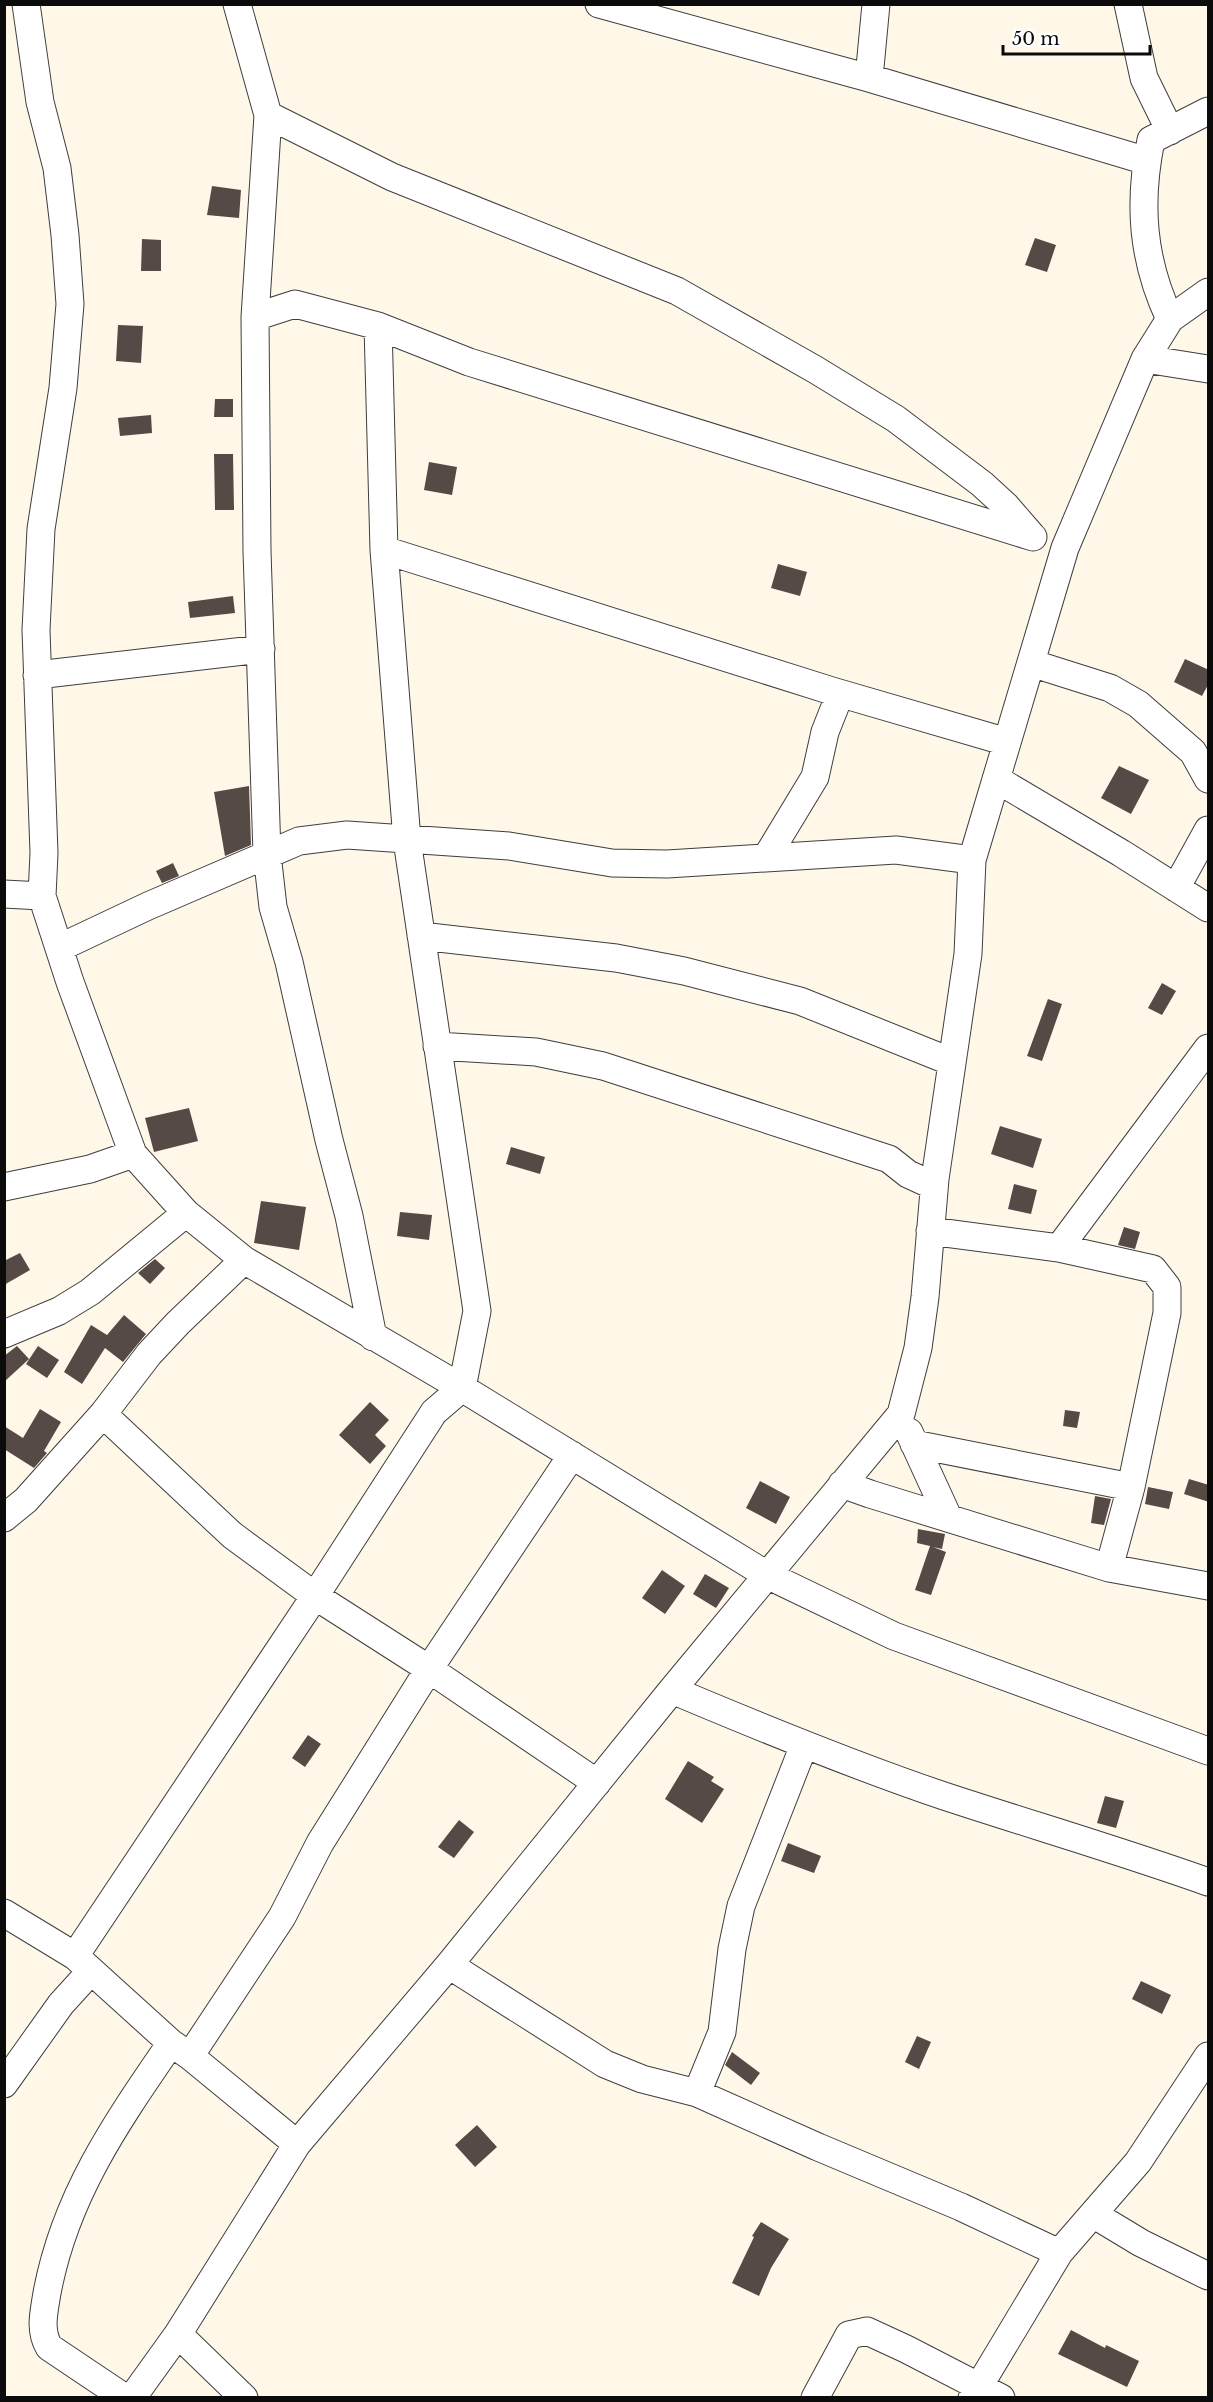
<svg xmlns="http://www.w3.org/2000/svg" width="1213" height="2402" font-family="'Libre Baskerville',serif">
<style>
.building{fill:#554a46}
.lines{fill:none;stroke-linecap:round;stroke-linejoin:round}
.minor-casing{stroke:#3e3e3e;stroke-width:29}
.minor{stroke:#fff;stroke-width:27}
</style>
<rect width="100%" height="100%" fill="#fff8e9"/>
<path class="building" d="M 212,186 L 241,190 L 239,218 L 207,215 Z
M 1035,238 L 1056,245 L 1047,272 L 1025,265 Z
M 142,239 L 161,240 L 161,271 L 141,271 Z
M 118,325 L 143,326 L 141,363 L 116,361 Z
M 215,399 L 233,399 L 233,417 L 214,417 Z
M 151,415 L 152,433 L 120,436 L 118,418 Z
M 214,454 L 233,454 L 234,510 L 215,510 Z
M 429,462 L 457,467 L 452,495 L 424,490 Z
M 778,564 L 807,572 L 800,596 L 771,588 Z
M 233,596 L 235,613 L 190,618 L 188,602 Z
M 1185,659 L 1209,670 L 1209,683 L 1202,696 L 1174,682 Z
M 1119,766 L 1149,780 L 1131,814 L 1101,798 Z
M 249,786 L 251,845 L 225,856 L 214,792 Z
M 173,863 L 179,876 L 162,883 L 156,871 Z
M 1162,983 L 1176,991 L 1162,1015 L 1148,1008 Z
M 1048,999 L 1062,1004 L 1042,1061 L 1027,1056 Z
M 189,1108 L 198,1141 L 154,1152 L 145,1118 Z
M 1000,1126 L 1042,1139 L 1033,1168 L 991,1154 Z
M 511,1147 L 545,1157 L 540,1174 L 506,1164 Z
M 1014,1184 L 1037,1190 L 1031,1214 L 1008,1209 Z
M 261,1201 L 306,1207 L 299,1250 L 254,1243 Z
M 400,1212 L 432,1215 L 429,1240 L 397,1236 Z
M 1124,1227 L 1140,1232 L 1135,1249 L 1118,1245 Z
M 20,1253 L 30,1270 L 4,1285 L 4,1261 Z
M 155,1259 L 165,1268 L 150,1284 L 138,1273 Z
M 124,1315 L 146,1334 L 123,1362 L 105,1348 L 82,1384 L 64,1372 L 91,1325 L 107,1335 Z
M 17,1346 L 29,1359 L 4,1382 L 4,1356 Z
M 38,1346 L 59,1360 L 47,1378 L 26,1364 Z
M 370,1402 L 389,1420 L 375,1435 L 386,1446 L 370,1464 L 339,1435 Z
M 40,1409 L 61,1422 L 44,1451 L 47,1453 L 34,1468 L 4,1449 L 4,1426 L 23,1438 Z
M 1065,1410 L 1080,1412 L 1077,1428 L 1063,1426 Z
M 1189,1479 L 1209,1485 L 1209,1502 L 1184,1494 Z
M 760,1481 L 790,1497 L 776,1524 L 746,1508 Z
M 1148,1487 L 1173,1492 L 1169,1509 L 1145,1504 Z
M 1095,1496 L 1111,1499 L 1104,1525 L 1091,1523 Z
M 918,1529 L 945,1534 L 942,1549 L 933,1547 L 946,1552 L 931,1595 L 915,1590 L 930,1546 L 917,1543 Z
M 662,1570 L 685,1586 L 665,1614 L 642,1598 Z
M 705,1574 L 729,1588 L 716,1608 L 693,1594 Z
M 308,1735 L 321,1744 L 305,1767 L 292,1758 Z
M 688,1761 L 714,1777 L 711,1781 L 724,1789 L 702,1823 L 665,1799 Z
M 1105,1796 L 1124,1801 L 1116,1828 L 1097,1823 Z
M 459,1820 L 474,1832 L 454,1858 L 438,1847 Z
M 788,1843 L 821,1856 L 814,1873 L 781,1861 Z
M 1141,1981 L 1171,1995 L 1162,2014 L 1132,1999 Z
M 917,2036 L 931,2042 L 919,2069 L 905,2062 Z
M 732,2052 L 760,2073 L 751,2085 L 725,2065 Z
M 477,2125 L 497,2147 L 475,2167 L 455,2145 Z
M 761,2222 L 789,2239 L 771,2268 L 759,2296 L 732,2283 L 754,2237 L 752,2236 Z
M 1071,2330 L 1105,2348 L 1106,2345 L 1139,2361 L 1127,2387 L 1058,2354 Z"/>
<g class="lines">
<g class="minor-casing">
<path id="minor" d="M 26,4 L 40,102 L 57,168 L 65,235 L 70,304 L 63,388 L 41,529 L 36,630 L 44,853 L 42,896 L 70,982 L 133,1154 L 186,1213 L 244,1260 L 462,1388 L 767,1575 L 894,1636 L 1208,1751
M 237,4 L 268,115 L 255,317 L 257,551 L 267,854 L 273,907 L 289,962 L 329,1140 L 349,1216 L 373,1337
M 599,4 L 869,78 L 1147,161
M 1128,4 L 1144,78 L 1170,131
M 869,78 L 876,4
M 268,115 L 392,177 L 677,291 L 816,370 L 896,419 L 982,484 L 1006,506 L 1032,536
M 255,317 L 295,304 L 378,326 L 469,362 L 1033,537
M 1170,319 C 1142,260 1138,203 1151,140 L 1208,111
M 1145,359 L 1208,369
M 384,550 L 832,691 L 1007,742
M 1031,663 L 1110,688 L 1138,704 L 1193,752 L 1208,779
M 37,675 L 261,649
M 996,779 L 1121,853 L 1208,908
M 766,858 L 815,777 L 825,732 L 840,694
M 1176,888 L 1208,830
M 4,894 L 42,896
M 421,936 L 616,958 L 684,971 L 800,1001 L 952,1062
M 59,948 L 148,906 L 299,841 L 347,835 L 509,846 L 612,863 L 667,864 L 896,850 L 972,860
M 437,1046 L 536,1052 L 603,1066 L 889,1159 L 908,1174 L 934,1186
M 4,1187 L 90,1169 L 133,1154
M 1059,1248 L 1208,1048
M 4,1334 L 59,1311 L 90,1292 L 186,1213
M 103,1414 L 232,1535 L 315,1596 L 429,1669 L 597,1783
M 909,1432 L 948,1517
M 914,1444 L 1131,1487
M 842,1484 L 870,1494 L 1109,1568 L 1131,1487 L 1167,1313 L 1167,1287 L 1153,1269 L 1059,1248 L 930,1231
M 4,1518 L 26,1500 L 103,1414 L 149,1354 L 178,1323 L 244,1260
M 1109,1568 L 1208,1586
M 672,1690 C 762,1728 852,1765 944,1796 C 1032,1825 1121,1851 1208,1882
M 4,1913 L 75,1956 L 171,2043 L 190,2056 L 297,2144
M 75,1956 L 315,1596 L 434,1412 L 462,1388 L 477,1311 L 407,840 L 384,550 L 378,326
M 449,1965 L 605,2064 L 642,2079 L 697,2093 L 818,2147 L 961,2207 L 1059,2253
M 190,2056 L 282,1917 L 320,1843 L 429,1669 L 572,1455
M 4,2084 L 61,2004 L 91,1971
M 697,2093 L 722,2032 L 732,1949 L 741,1906 L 804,1745
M 1093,2214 L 1141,2243 L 1208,2276
M 178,2334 L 244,2398
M 125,2398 L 49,2347 C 39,2330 44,2312 47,2293 C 65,2196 116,2123 171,2043
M 132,2398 L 178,2334 L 297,2144 L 449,1965 L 672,1690 L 901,1414 L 918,1348 L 925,1297 L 935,1179 L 968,954 L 972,860 L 1065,548 L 1145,359 L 1170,319 L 1208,292
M 815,2398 L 849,2335 L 867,2331 L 906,2349 L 1001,2398
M 972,2398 L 1059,2253 L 1138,2162 L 1208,2056"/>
</g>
<use href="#minor" class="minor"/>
</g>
<rect width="1213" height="2402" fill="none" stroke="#0b0b0b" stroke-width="12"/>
<path d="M1003 45v9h147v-9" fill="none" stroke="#0b0b0b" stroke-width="3"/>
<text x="1012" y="45" font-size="18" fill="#0b0b0b" stroke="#ffffff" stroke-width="4.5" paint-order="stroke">50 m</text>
</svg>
